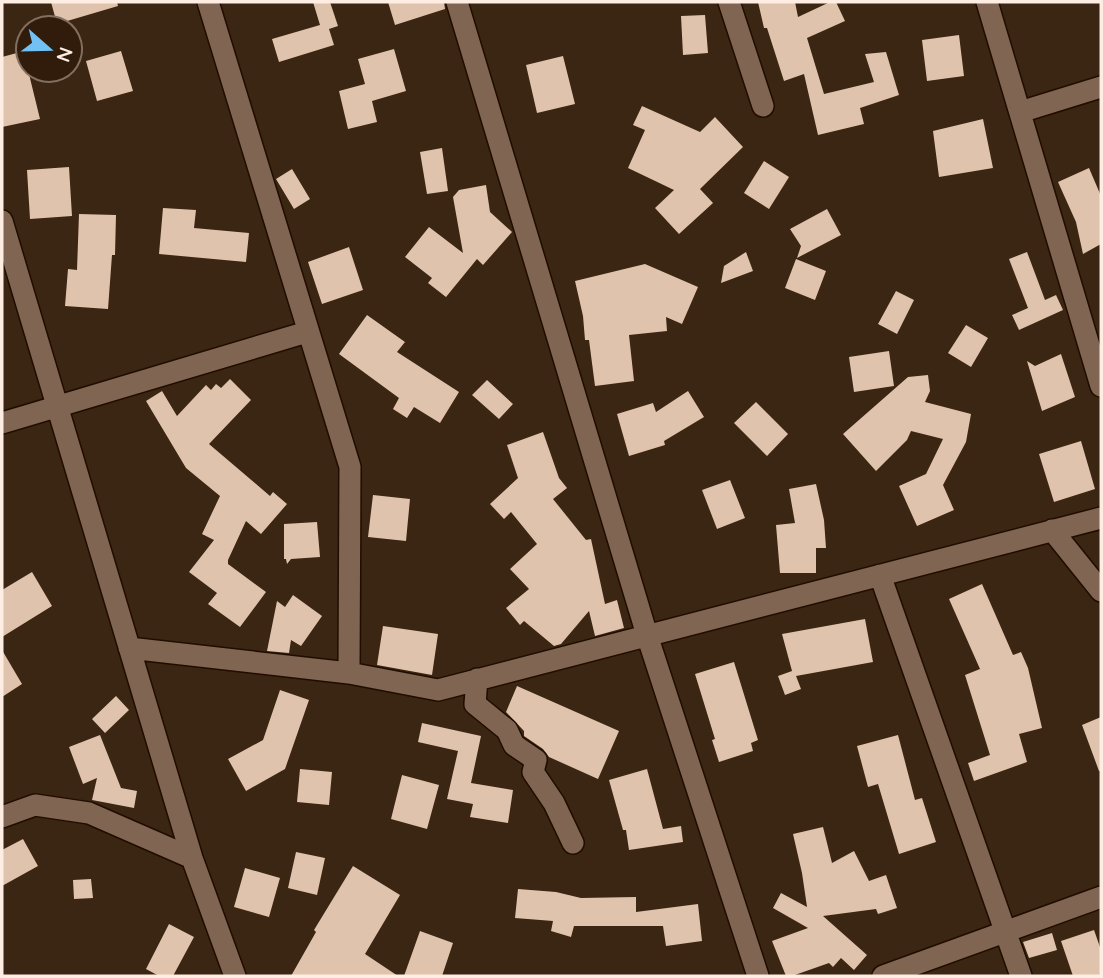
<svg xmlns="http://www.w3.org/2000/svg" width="1103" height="978" font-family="Quicksand,sans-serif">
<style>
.building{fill:#e0c3ad}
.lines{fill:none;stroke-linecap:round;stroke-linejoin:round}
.street-casing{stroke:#210d00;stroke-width:24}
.street{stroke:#7f6552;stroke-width:21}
</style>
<rect width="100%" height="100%" fill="#3b2513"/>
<path class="building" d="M 51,2 L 117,2 L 118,6 L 57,24 Z
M 313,2 L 330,2 L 338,26 L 329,29 L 334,45 L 279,62 L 272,39 L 320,25 Z
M 388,2 L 444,2 L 445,9 L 395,25 Z
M 758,2 L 795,2 L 798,17 L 830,2 L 836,2 L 845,21 L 807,38 L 824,94 L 874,82 L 865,54 L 886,52 L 899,95 L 860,108 L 864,124 L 818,135 L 804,74 L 784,81 L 767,28 L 764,28 Z
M 705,15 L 708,53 L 683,55 L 681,16 Z
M 959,35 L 964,76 L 927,81 L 922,40 Z
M 394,49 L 406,91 L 372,101 L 377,122 L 348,129 L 339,91 L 365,84 L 358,59 Z
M 28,50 L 28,70 L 40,119 L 2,127 L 2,57 Z
M 121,51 L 133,91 L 97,101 L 86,61 Z
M 563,56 L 575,104 L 537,113 L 526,65 Z
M 642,106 L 700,132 L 715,117 L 743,147 L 700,189 L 713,203 L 679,234 L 655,208 L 674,190 L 628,168 L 645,130 L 633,125 Z
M 983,119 L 993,168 L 939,177 L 933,131 Z
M 442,148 L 448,191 L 427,194 L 420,152 Z
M 764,161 L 789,177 L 769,209 L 744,193 Z
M 69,167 L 72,216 L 30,219 L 27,170 Z
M 1089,168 L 1101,196 L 1101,244 L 1083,254 L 1076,222 L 1058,182 Z
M 292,169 L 310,199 L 294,209 L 276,179 Z
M 486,185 L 490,212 L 512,232 L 483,265 L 477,259 L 446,297 L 428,283 L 432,278 L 405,257 L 429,227 L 463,253 L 453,197 L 459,190 Z
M 163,208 L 196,210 L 194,228 L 249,233 L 246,262 L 159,254 Z
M 827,209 L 841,235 L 797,258 L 801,246 L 790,229 Z
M 79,214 L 116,215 L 115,255 L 112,255 L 108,309 L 65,306 L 68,269 L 77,270 Z
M 349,247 L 363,290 L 322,304 L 308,262 Z
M 746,252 L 753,271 L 721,283 L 724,266 Z
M 1027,252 L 1045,300 L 1056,295 L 1063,310 L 1019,330 L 1012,315 L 1028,308 L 1009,259 Z
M 796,259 L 826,271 L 815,300 L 785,288 Z
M 645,264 L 698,287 L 682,324 L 666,317 L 667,331 L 629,335 L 634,381 L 595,386 L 589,340 L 585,340 L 583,316 L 575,281 Z
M 896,291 L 914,300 L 897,334 L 878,324 Z
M 367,315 L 405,342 L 397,352 L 459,392 L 440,423 L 414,407 L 407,418 L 393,409 L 399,398 L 339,354 Z
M 966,325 L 988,338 L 971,367 L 948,353 Z
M 889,351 L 894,386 L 854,392 L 849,357 Z
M 1061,354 L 1075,397 L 1042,411 L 1027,361 L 1035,366 Z
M 928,375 L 930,391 L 925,402 L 971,414 L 966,442 L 943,485 L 954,510 L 917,526 L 899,486 L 926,474 L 943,439 L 911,431 L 907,440 L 876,471 L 843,434 L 908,377 Z
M 230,379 L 251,400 L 209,444 L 270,496 L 273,492 L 287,504 L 261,534 L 246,521 L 228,560 L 228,564 L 266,592 L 240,627 L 208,604 L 217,593 L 189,572 L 214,540 L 202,534 L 220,496 L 186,468 L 146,401 L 162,391 L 177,416 L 206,385 L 211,390 L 216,384 L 221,388 Z
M 487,380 L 513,404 L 499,419 L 472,395 Z
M 688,391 L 704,417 L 664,441 L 665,445 L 629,456 L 617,414 L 653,403 L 656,412 Z
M 756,402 L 788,434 L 767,456 L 734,423 Z
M 543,432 L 559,478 L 567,488 L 553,499 L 586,540 L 591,539 L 605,604 L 617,600 L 624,628 L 595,636 L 589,611 L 561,644 L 554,646 L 524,621 L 520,625 L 506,608 L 529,589 L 510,569 L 537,544 L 511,512 L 504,519 L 490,504 L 518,478 L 507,445 Z
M 1081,441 L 1095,489 L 1054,502 L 1039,454 Z
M 730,480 L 745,518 L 717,529 L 702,490 Z
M 816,484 L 824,520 L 826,548 L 816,548 L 816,573 L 780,573 L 776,525 L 795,523 L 789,489 Z
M 373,495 L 410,499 L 406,541 L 368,537 Z
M 317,522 L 320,557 L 291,559 L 287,564 L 286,559 L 284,559 L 284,524 Z
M 32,572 L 52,606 L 2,637 L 2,590 Z
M 982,584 L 1013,655 L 1021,652 L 1028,668 L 1042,728 L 1019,734 L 1027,762 L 974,781 L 968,763 L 990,755 L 965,675 L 980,669 L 949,599 Z
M 293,595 L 322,616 L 301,646 L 291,640 L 289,653 L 267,651 L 277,601 L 285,607 Z
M 865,619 L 873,662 L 796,676 L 801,689 L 785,695 L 778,676 L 792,671 L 782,634 Z
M 383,626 L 438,634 L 432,675 L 377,665 Z
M 2,650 L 22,684 L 2,697 Z
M 734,662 L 758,740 L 751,743 L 753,751 L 719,762 L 712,740 L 715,739 L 695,674 Z
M 517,686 L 619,731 L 598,779 L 549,757 L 543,749 L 524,736 L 524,731 L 506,712 Z
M 280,690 L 309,700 L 285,769 L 246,791 L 228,759 L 263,740 Z
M 116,696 L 129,710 L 105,733 L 92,719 Z
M 1101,717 L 1101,771 L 1099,771 L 1082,725 Z
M 422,723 L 481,736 L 471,783 L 513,790 L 508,823 L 470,817 L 473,804 L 447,799 L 458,751 L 418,742 Z
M 100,735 L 121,788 L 137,791 L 134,808 L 92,800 L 97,778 L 83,784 L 69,747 Z
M 898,735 L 915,800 L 922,798 L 936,842 L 899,854 L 878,784 L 868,787 L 857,746 Z
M 300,769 L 332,772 L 329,805 L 297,802 Z
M 647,769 L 663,829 L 681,826 L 683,842 L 629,850 L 626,830 L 623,830 L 609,780 Z
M 402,775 L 439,785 L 427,829 L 391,819 Z
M 823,827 L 832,863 L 854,851 L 869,881 L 886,875 L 897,908 L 878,914 L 876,909 L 823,916 L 867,955 L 854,970 L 841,958 L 833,967 L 829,963 L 792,976 L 786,976 L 772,941 L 808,928 L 773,908 L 781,893 L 807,907 L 802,873 L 793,834 Z
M 23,839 L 38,866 L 2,886 L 2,850 Z
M 296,852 L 325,858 L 317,895 L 288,888 Z
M 353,866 L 400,895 L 365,954 L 398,976 L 291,976 L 316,932 L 314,930 Z
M 245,868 L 280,878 L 269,917 L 234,907 Z
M 91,879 L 93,898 L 74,899 L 73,880 Z
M 518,889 L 556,892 L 581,898 L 636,897 L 636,912 L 698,904 L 702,941 L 666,946 L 663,926 L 574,926 L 571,937 L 551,931 L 553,921 L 515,918 Z
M 169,924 L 194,937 L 173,976 L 159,976 L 146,969 Z
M 1094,930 L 1101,950 L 1101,976 L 1073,976 L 1061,941 Z
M 420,931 L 453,943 L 442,976 L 404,976 Z
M 1052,933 L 1057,950 L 1029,958 L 1023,942 Z"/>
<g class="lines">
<g class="street-casing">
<path id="street" d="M 208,2 L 350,467 L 349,673
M 457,2 L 647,635 L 758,976
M 729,2 L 763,106
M 987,2 L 1101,386
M 1020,112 L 1101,87
M 2,221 L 192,858 L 235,976
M 2,423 L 307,332
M 1052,530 L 1101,591
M 880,575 L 1021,976
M 129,648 L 349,673 L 438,690 L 1101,518
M 477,679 L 475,704 L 507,730 L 514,745 L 536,760 L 533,772 L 554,803 L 573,843
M 2,817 L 35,805 L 89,813 L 192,858
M 883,976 L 1101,897"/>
</g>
<use href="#street" class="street"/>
</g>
<rect width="1103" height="978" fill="none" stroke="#fdede2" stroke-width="7"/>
<g transform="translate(49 49) rotate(110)"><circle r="33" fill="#311b0a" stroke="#836f60" stroke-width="2"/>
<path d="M0-5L12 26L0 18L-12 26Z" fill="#71c1f5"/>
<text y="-10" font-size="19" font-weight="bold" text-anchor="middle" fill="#fdede2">N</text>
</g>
</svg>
